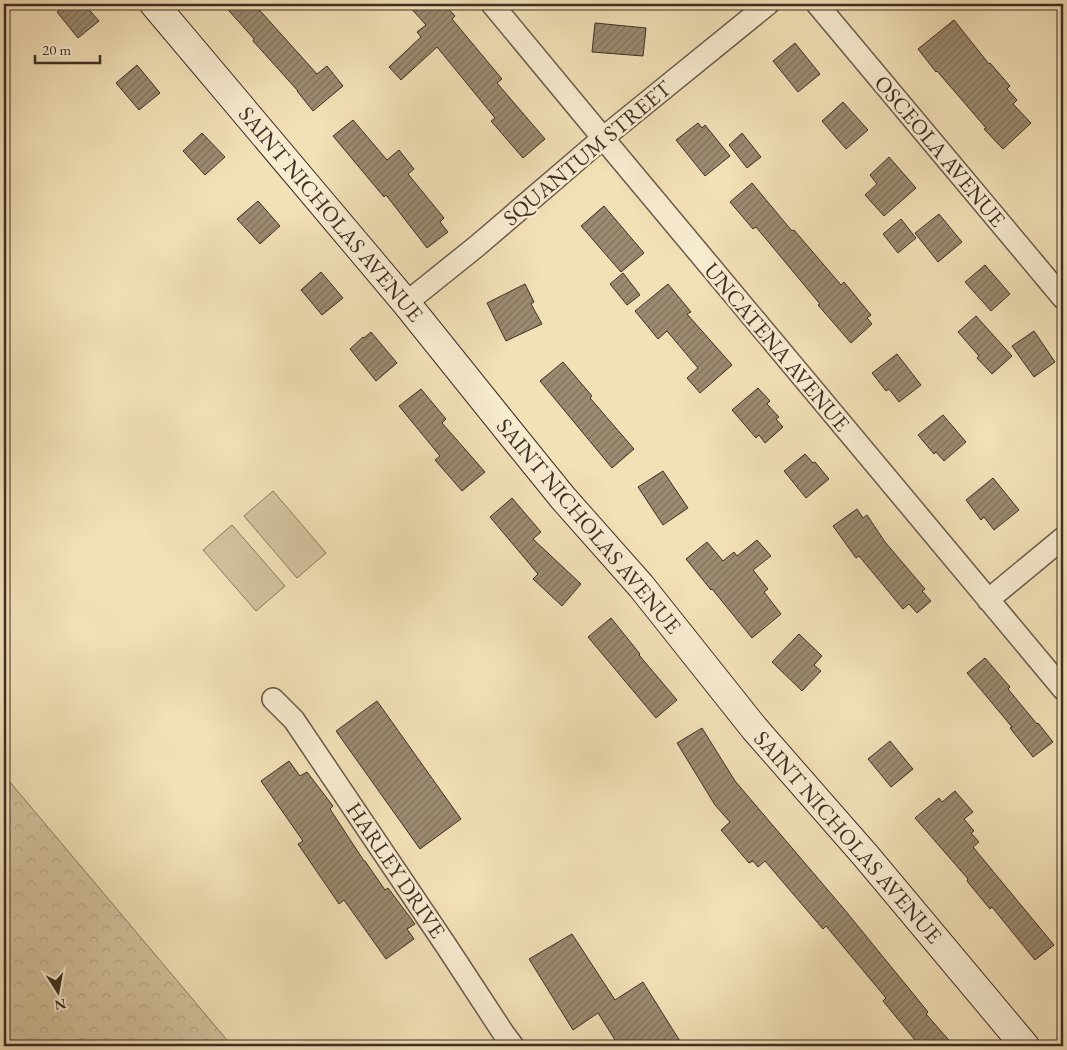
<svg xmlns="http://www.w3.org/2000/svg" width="1067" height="1050" font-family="'EB Garamond',serif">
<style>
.park{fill:url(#park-crowns);stroke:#887862}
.garden{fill:#d3c29e;stroke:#887862}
.building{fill:url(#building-hatch);stroke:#3d2f25}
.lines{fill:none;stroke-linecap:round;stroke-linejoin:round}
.street-casing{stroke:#6a5b4a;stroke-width:24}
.secondary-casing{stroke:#3d2f25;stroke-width:30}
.street{stroke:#f7ebd0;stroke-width:21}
.secondary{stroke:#f7ebd0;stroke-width:28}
.labels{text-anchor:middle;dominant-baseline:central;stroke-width:5;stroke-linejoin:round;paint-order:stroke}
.street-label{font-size:22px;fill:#3d2f25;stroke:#f7ebd0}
</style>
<defs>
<pattern id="park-crowns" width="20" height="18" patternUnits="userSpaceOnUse" patternTransform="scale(1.25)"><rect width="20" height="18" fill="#d3c29e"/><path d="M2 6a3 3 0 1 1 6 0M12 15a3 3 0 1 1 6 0" fill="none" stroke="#b6a788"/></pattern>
<pattern id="building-hatch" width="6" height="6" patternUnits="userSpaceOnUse" patternTransform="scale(1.25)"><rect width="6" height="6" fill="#9b8b71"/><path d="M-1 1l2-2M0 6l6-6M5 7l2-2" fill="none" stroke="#80725d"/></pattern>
</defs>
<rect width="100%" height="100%" fill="#f2e0b7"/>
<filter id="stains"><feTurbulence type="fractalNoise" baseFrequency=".004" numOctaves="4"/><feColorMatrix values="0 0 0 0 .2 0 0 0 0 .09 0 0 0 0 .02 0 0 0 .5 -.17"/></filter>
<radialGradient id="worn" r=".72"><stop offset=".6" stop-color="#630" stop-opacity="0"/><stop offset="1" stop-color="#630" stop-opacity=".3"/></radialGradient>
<path class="park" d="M 4,775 L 232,1046 L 4,1046 Z"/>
<path class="garden" d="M 273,491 L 326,553 L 297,578 L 244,516 Z
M 232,525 L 285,586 L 256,611 L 203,550 Z"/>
<path class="building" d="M 68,4 L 84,4 L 99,21 L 78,38 L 57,12 Z
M 223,4 L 254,4 L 317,74 L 327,66 L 343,86 L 313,111 L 297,91 L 298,91 L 253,41 L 254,39 Z
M 407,4 L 444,4 L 455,16 L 452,19 L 502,79 L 497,83 L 545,139 L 523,158 L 491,121 L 495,118 L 437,47 L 401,80 L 389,67 L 421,37 L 417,32 L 426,25 Z
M 954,20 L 989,64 L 990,63 L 1010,86 L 1007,89 L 1017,100 L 1013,104 L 1031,123 L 1003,149 L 984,129 L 986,128 L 937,71 L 936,72 L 918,49 Z
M 595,23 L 646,28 L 643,56 L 592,52 Z
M 795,43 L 820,74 L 798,92 L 773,61 Z
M 137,65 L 160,93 L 139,110 L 116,83 Z
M 843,102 L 868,130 L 846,149 L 822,121 Z
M 353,120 L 387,160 L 399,150 L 414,169 L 408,174 L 444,218 L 440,222 L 448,232 L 427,248 L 386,195 L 384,197 L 333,136 Z
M 698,123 L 702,128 L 705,125 L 730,156 L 705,176 L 676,140 Z
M 202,133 L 225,157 L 205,175 L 183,151 Z
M 742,133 L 761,157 L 747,168 L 729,145 Z
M 889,157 L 916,188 L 884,216 L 865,195 L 877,184 L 870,175 Z
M 752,183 L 792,231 L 794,230 L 841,285 L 844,282 L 871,315 L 867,318 L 872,324 L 851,343 L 818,305 L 820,304 L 756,227 L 753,229 L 730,202 Z
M 258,201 L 280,226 L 260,244 L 237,219 Z
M 604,206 L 644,253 L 621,272 L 581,226 Z
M 939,214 L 962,242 L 938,262 L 915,233 Z
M 901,219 L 916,238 L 898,253 L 883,234 Z
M 985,265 L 1010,294 L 991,311 L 965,282 Z
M 321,272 L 343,298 L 322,315 L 301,290 Z
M 623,273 L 640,295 L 627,305 L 610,284 Z
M 525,284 L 534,302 L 531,304 L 542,324 L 506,341 L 487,303 Z
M 668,284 L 691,312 L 687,314 L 732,365 L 700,393 L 687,378 L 698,368 L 667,331 L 658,339 L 635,311 Z
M 976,316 L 1012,356 L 992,374 L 977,358 L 979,356 L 958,332 Z
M 1034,331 L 1055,362 L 1034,377 L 1012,346 Z
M 371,332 L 397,363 L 376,381 L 350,349 L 363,337 L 364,338 Z
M 897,354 L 921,385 L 899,402 L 889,389 L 886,391 L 872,373 Z
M 563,362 L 592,396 L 590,398 L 634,449 L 612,468 L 540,381 Z
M 758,388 L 770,401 L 767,404 L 779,417 L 776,419 L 783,427 L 765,443 L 759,435 L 756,438 L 732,410 Z
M 421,389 L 446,419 L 442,423 L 485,472 L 462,491 L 435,460 L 440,456 L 399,406 Z
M 943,415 L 966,442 L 944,461 L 936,452 L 934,454 L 918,435 Z
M 805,454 L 813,463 L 815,462 L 829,479 L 806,498 L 784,471 Z
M 663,471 L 688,508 L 663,525 L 638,487 Z
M 993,478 L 1019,510 L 994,530 L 984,517 L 981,520 L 966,500 Z
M 512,498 L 541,532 L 533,539 L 581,584 L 562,606 L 533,579 L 538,574 L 490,517 Z
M 857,509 L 863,518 L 867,515 L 885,542 L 925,589 L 922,591 L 931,601 L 917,613 L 909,604 L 903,609 L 859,556 L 856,558 L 833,526 Z
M 757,540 L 771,556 L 753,570 L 768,589 L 764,592 L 781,614 L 752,638 L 712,589 L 711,590 L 686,559 L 707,542 L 723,561 L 734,552 L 737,556 Z
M 611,618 L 640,654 L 639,655 L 677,700 L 656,718 L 588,637 Z
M 799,634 L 822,656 L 814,665 L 821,671 L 802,691 L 772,662 Z
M 985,658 L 1010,687 L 1008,689 L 1037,724 L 1038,723 L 1053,742 L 1033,757 L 1010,728 L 1012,727 L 967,673 Z
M 377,701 L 461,819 L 420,849 L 336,731 Z
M 702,728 L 735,781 L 844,909 L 928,1012 L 926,1014 L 954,1046 L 920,1046 L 883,1001 L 886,998 L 826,926 L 823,929 L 765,861 L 758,867 L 753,861 L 749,863 L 721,830 L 730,822 L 715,805 L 677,743 Z
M 890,741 L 913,769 L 891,787 L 868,759 Z
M 289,761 L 300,776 L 307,772 L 333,806 L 330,809 L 364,861 L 365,861 L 385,890 L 388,888 L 415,924 L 407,929 L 414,939 L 386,959 L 344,900 L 339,904 L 298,844 L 303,841 L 261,781 Z
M 955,791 L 973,812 L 964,819 L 974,831 L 971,833 L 979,842 L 973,847 L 1054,945 L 1035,960 L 992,907 L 990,909 L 967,881 L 968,879 L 915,818 L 939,798 L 942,802 Z
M 572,934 L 615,1000 L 643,982 L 683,1046 L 619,1046 L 598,1013 L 573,1030 L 529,959 Z"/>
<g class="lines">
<g class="street-casing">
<path id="street" d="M 492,4 L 603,138 L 1063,689
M 817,4 L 1063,298
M 406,303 L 477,246 L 603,138 L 768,4
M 988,600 L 1063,538
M 273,699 L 294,720 L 447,947 L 504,1034 L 513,1046"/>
</g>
<g class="secondary-casing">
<path id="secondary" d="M 154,4 L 406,303 L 516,440 L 563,498 L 641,586 L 754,728 L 866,856 L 1025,1046"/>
</g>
<use href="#street" class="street"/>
<use href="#secondary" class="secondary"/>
</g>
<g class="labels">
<g class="street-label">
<text transform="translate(940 151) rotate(50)">OSCEOLA AVENUE</text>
<text transform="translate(587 153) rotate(-40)">SQUANTUM STREET</text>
<text transform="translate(331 214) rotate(50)">SAINT NICHOLAS AVENUE</text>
<text transform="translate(777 347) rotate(50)">UNCATENA AVENUE</text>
<text transform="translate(589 526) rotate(50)">SAINT NICHOLAS AVENUE</text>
<text transform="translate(848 837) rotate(49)">SAINT NICHOLAS AVENUE</text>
<text transform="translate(396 870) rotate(56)">HARLEY DRIVE</text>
</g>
</g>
<rect width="1067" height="1050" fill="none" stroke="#f2e0b7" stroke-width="20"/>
<rect x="5" y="5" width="1057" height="1040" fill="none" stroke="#3d2f25" stroke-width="2.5"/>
<rect x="10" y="10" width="1047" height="1030" fill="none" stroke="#3d2f25"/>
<g transform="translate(58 992) rotate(169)" stroke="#f7ebd0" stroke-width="4" paint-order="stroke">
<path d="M0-4L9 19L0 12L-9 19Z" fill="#3d2f25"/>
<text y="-8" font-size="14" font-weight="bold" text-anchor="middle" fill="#3d2f25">N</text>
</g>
<path d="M35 55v8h65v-8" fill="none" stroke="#3d2f25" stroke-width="2.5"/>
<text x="42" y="55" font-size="15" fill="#3d2f25" stroke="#f7ebd0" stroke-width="4" paint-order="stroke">20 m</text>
<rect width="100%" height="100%" filter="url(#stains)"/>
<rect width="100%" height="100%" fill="url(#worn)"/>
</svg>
